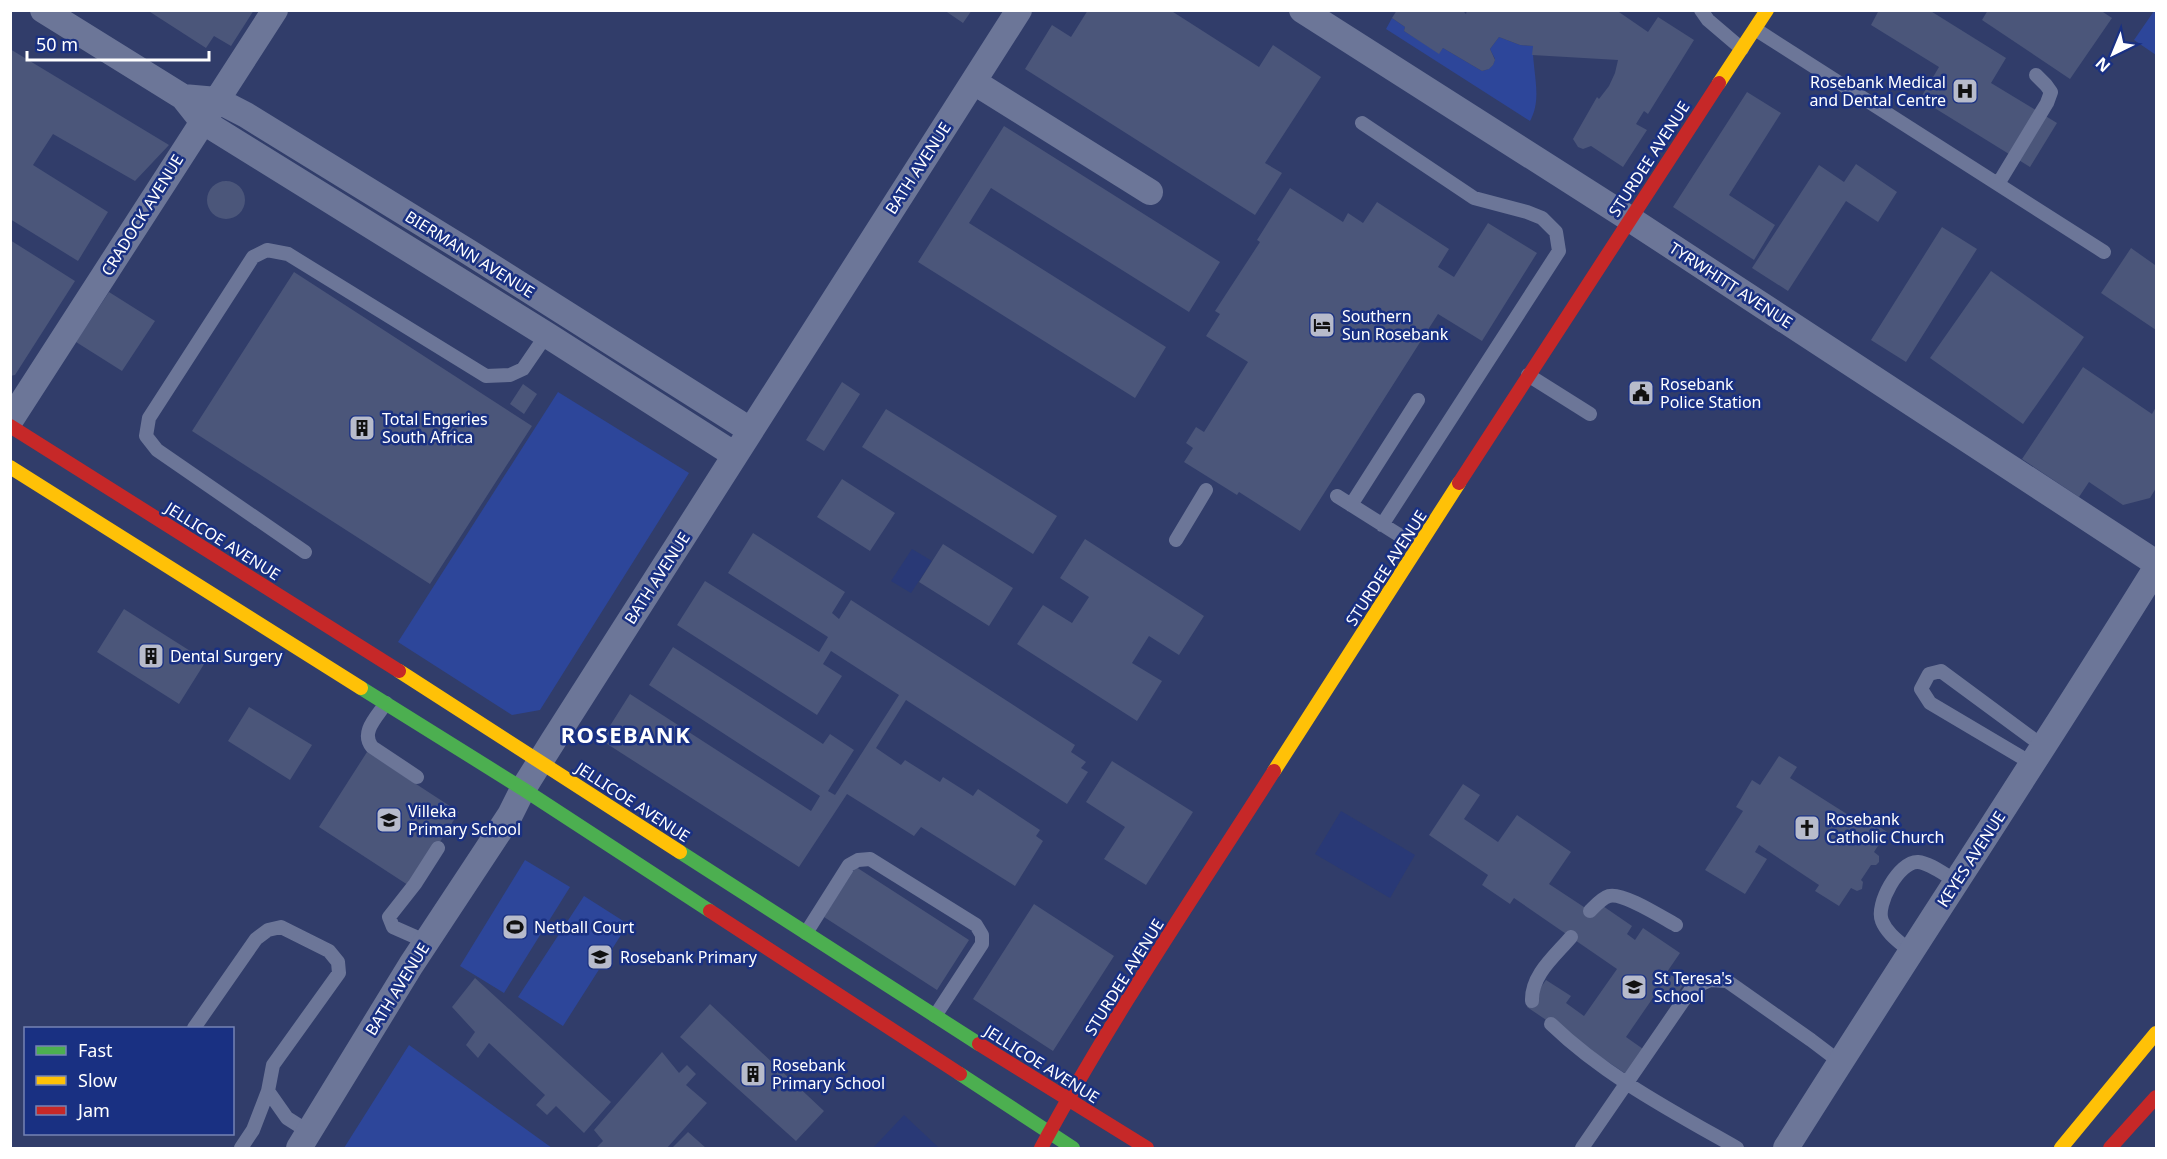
<svg xmlns="http://www.w3.org/2000/svg" width="2167" height="1159" font-family="'Noto Sans',sans-serif">
<style>
.green{fill:#2d469a}
.water{fill:#293976}
.building{fill:#4b567a}
.lines{fill:none;stroke-linecap:round;stroke-linejoin:round}
.lane{stroke:#6c7698;stroke-width:14}
.street{stroke:#6c7698;stroke-width:26}
.fast{stroke:#4caf50;stroke-width:14}
.slow{stroke:#ffc107;stroke-width:14}
.jam{stroke:#c62828;stroke-width:14}
.labels{text-anchor:middle;dominant-baseline:central;stroke-width:5;stroke-linejoin:round;paint-order:stroke}
.poi-label{font-size:16px;fill:#fff;stroke:#193082;text-anchor:start}
.street-label{font-size:16px;fill:#fff;stroke:#193082}
.district-label{font-size:22px;font-weight:bold;letter-spacing:1.5px;fill:#fff;stroke:#193082}
</style>
<rect width="100%" height="100%" fill="#313d6a"/>
<path class="green" d="M 2154,11 L 2156,11 L 2156,55 L 2134,40 Z
M 1392,18 L 1405,27 L 1404,31 L 1439,53 L 1443,48 L 1482,71 C 1490,69 1493,67 1495,59 L 1490,49 L 1499,37 L 1520,45 L 1533,46 C 1532,71 1543,98 1530,121 L 1386,29 Z
M 558,392 L 689,473 L 540,710 L 512,715 L 398,642 Z
M 525,860 L 570,887 L 504,993 L 460,966 Z
M 584,896 L 628,924 L 563,1026 L 518,997 Z
M 409,1045 L 552,1148 L 344,1148 Z"/>
<path class="water" d="M 912,549 L 932,561 L 911,593 L 891,581 Z
M 1341,811 L 1415,855 L 1390,898 L 1315,854 Z
M 904,1115 L 938,1147 L 936,1148 L 873,1148 Z"/>
<path class="building" d="M 147,10 L 254,10 L 231,46 L 214,36 L 206,48 Z
M 944,10 L 972,10 L 963,23 Z
M 1088,10 L 1170,10 L 1259,67 L 1273,45 L 1321,77 L 1265,163 L 1282,173 L 1255,215 L 1025,69 L 1052,25 L 1071,37 Z
M 1397,10 L 1462,10 L 1466,14 L 1467,10 L 1616,10 L 1648,32 L 1658,17 L 1694,40 L 1648,114 L 1644,111 L 1636,124 L 1647,130 L 1623,167 L 1591,146 L 1583,149 L 1578,147 L 1573,139 L 1597,97 L 1599,99 L 1609,86 L 1615,73 L 1618,60 L 1532,55 L 1533,46 L 1520,45 L 1499,37 L 1490,49 L 1495,60 L 1493,65 L 1489,69 L 1482,71 L 1443,48 L 1439,54 L 1404,31 L 1405,27 L 1392,18 Z
M 1879,10 L 1929,10 L 2006,58 L 1991,83 L 2057,123 L 2030,167 L 1920,99 L 1939,67 L 1871,25 Z
M 1988,10 L 2100,10 L 2112,18 L 2070,79 L 1982,20 Z
M 10,49 L 169,145 L 135,181 L 53,134 L 33,165 L 108,212 L 78,261 L 10,219 Z
M 1747,92 L 1781,113 L 1729,195 L 1775,225 L 1754,260 L 1673,207 Z
M 1004,126 L 1220,262 L 1189,312 L 991,188 L 969,223 L 1166,347 L 1135,398 L 918,262 Z
M 1856,164 L 1897,192 L 1878,222 L 1846,201 L 1788,291 L 1752,268 L 1819,165 L 1844,182 Z
M207 200a19 19 0 1 1 38 0a19 19 0 1 1-38 0Z
M 1290,188 L 1343,222 L 1348,213 L 1363,223 L 1377,202 L 1449,249 L 1438,267 L 1454,277 L 1488,223 L 1537,253 L 1482,341 L 1438,314 L 1300,531 L 1239,492 L 1237,495 L 1184,462 L 1193,448 L 1186,443 L 1196,427 L 1204,432 L 1248,362 L 1206,336 L 1220,314 L 1215,311 L 1260,242 L 1257,240 Z
M 1942,227 L 1977,249 L 1906,362 L 1871,340 Z
M 10,240 L 75,281 L 15,375 L 10,376 Z
M 2131,248 L 2155,265 L 2156,262 L 2156,330 L 2101,293 Z
M 1991,271 L 2084,337 L 2023,424 L 1930,358 Z
M 294,272 L 532,426 L 430,584 L 192,431 Z
M 109,292 L 155,321 L 122,371 L 76,342 Z
M 2083,367 L 2152,414 L 2156,407 L 2156,488 L 2150,498 L 2123,505 L 2089,482 L 2079,497 L 2022,459 Z
M 842,382 L 860,394 L 824,451 L 806,440 Z
M 523,384 L 537,394 L 524,414 L 510,404 Z
M 886,409 L 1057,516 L 1033,554 L 862,447 Z
M 842,479 L 895,513 L 870,551 L 817,517 Z
M 753,533 L 845,592 L 832,613 L 839,619 L 851,600 L 1075,745 L 1071,752 L 1086,762 L 1081,768 L 1088,772 L 1067,804 L 906,700 L 876,748 L 901,765 L 905,760 L 940,782 L 943,777 L 973,796 L 978,789 L 1040,830 L 1036,836 L 1043,841 L 1015,886 L 921,827 L 914,836 L 847,794 L 799,867 L 601,740 L 630,694 L 811,811 L 820,796 L 649,685 L 673,647 L 823,744 L 830,734 L 854,750 L 828,791 L 835,795 L 899,695 L 831,651 L 823,664 L 842,676 L 817,715 L 677,625 L 705,581 L 819,652 L 828,637 L 728,573 Z
M 1085,539 L 1204,616 L 1179,655 L 1149,636 L 1132,663 L 1162,681 L 1137,721 L 1017,644 L 1043,605 L 1072,623 L 1089,597 L 1060,578 Z
M 943,544 L 1013,588 L 989,626 L 919,582 Z
M 124,609 L 206,661 L 179,704 L 97,652 Z
M 249,707 L 312,745 L 290,780 L 228,741 Z
M 367,752 L 459,812 L 411,887 L 319,827 Z
M 1779,756 L 1797,767 L 1790,778 L 1861,823 L 1865,817 L 1887,832 L 1874,852 L 1879,856 L 1879,862 L 1876,865 L 1871,865 L 1861,880 L 1863,882 L 1862,889 L 1857,891 L 1851,888 L 1839,906 L 1815,891 L 1819,885 L 1759,845 L 1755,852 L 1767,859 L 1745,894 L 1705,870 L 1743,811 L 1736,807 L 1752,780 L 1760,785 Z
M 1112,761 L 1193,812 L 1146,885 L 1104,859 L 1125,827 L 1086,802 Z
M 1463,784 L 1480,795 L 1464,819 L 1498,842 L 1517,815 L 1571,852 L 1549,884 L 1590,911 L 1600,904 L 1632,926 L 1627,934 L 1635,940 L 1643,928 L 1680,953 L 1667,972 L 1684,984 L 1671,1002 L 1657,992 L 1626,1037 L 1643,1049 L 1626,1074 L 1527,1007 L 1546,980 L 1571,996 L 1566,1003 L 1584,1016 L 1617,969 L 1514,898 L 1510,904 L 1482,885 L 1488,875 L 1429,835 Z
M 856,867 L 969,940 L 937,990 L 824,917 Z
M 1034,904 L 1114,956 L 1053,1051 L 973,999 Z
M 475,978 L 611,1102 L 584,1133 L 556,1106 L 547,1115 L 536,1105 L 545,1095 L 489,1043 L 478,1058 L 466,1045 L 475,1032 L 452,1007 Z
M 710,1004 L 824,1111 L 796,1141 L 680,1037 Z
M 662,1052 L 679,1073 L 687,1065 L 696,1074 L 686,1085 L 707,1103 L 667,1148 L 596,1148 L 603,1141 L 594,1130 Z
M 688,1132 L 706,1148 L 672,1148 Z"/>
<g class="lines">
<path class="lane" d="M 1701,10 L 1708,20 L 1742,49
M 1755,29 L 2104,252
M 1362,123 L 1474,198 L 1527,212 L 1542,218 L 1556,232 L 1559,251 L 1382,525
M 1998,184 L 2047,103 L 2051,92 L 2046,85 L 2036,75
M 1528,375 L 1590,414
M 1337,496 L 1418,547
M 1351,505 L 1418,400
M 1176,540 L 1206,490
M 305,552 L 157,450 L 146,436 L 149,418 L 253,257 L 267,250 L 288,254 L 486,376 L 510,375 L 523,369 L 549,331
M 386,703 C 377,717 360,732 372,747 L 417,777
M 2033,764 L 1930,703 L 1921,689 L 1929,674 L 1941,671 L 2044,747
M 1590,911 C 1596,905 1602,898 1609,896 C 1623,892 1663,918 1676,925
M 806,933 L 849,865 L 858,860 L 870,859 L 976,925 L 982,935 L 982,944 L 935,1016
M 427,942 L 393,927 L 389,917 L 415,884 L 438,848
M 1911,952 C 1901,943 1887,934 1882,921 C 1875,905 1899,861 1918,862 C 1930,863 1945,875 1956,881
M 1532,1001 C 1531,975 1555,956 1571,937
M 1551,1024 C 1605,1076 1672,1111 1737,1148
M 194,1028 L 256,939 L 268,930 L 281,927 L 329,951 L 338,962 L 339,973 L 273,1065 L 268,1091 L 287,1118 L 309,1132
M 241,1148 L 253,1130 L 268,1091
M 1582,1148 L 1692,988 L 1710,980 L 1727,981 L 1811,1040 L 1840,1062"/>
<path class="street" d="M 43,10 L 183,97 L 202,121 L 547,335 L 735,455
M 1302,10 L 1630,219 L 2156,563
M 974,82 L 1150,192
M 183,97 L 217,100 L 246,115 L 467,251 L 750,430
M 10,421 L 275,10
M 299,1148 L 411,965 L 510,815 L 523,789 L 553,741 L 1019,10
M 1786,1148 C 1908,954 2035,763 2156,568"/>
<path class="fast" d="M 361,688 L 523,789 L 710,911
M 680,852 L 979,1044
M 960,1074 L 1073,1148"/>
<path class="slow" d="M 1719,83 L 1767,10
M 10,467 L 361,688
M 399,671 L 680,852
M 1274,771 L 1459,483
M 2061,1148 L 2156,1033"/>
<path class="jam" d="M 10,426 L 399,671
M 1459,483 L 1719,83
M 710,911 L 960,1074
M 979,1044 L 1147,1148
M 1041,1148 C 1111,1018 1195,895 1274,771
M 2110,1148 L 2156,1097"/>
</g>
<defs>
<g id="hospital-square" transform="scale(1.35)"><rect x="-9" y="-9" width="18" height="18" rx="4" fill="#b7bbcb" stroke="#193082"/><path d="M-5-5h3v3.5h4V-5h3V5h-3V1.5h-4V5h-3Z" fill="#111"/></g>
<g id="hotel-square" transform="scale(1.35)"><rect x="-9" y="-9" width="18" height="18" rx="4" fill="#b7bbcb" stroke="#193082"/><path d="M-6-4.5h1.5V1H6V5H4.5V3h-9V5H-6ZM-4 0a1.8 1.8 0 1 1 3.6 0ZM.5 0V-2.5h3Q6-2.5 6 0Z" fill="#111"/></g>
<g id="civic-square" transform="scale(1.35)"><rect x="-9" y="-9" width="18" height="18" rx="4" fill="#b7bbcb" stroke="#193082"/><path d="M-.6-6.5H3V-4.5H.6V-3L4-1V1h2V6H-6V1h2V-1L-.6-3ZM-1.2 2.5V6h2.4V2.5Z" fill="#111"/></g>
<g id="building-square" transform="scale(1.35)"><rect x="-9" y="-9" width="18" height="18" rx="4" fill="#b7bbcb" stroke="#193082"/><path d="M-4-6H4V6H1V3H-1V6H-4ZM-2.5-4.3h1.7v1.8h-1.7ZM.8-4.3h1.7v1.8H.8ZM-2.5-1h1.7V.8h-1.7ZM.8-1h1.7V.8H.8Z" fill="#111"/></g>
<g id="school-square" transform="scale(1.35)"><rect x="-9" y="-9" width="18" height="18" rx="4" fill="#b7bbcb" stroke="#193082"/><path d="M0-5L7-2L0 1L-7-2ZM-4 1L0 2.5L4 1V4Q0 6-4 4Z" fill="#111"/></g>
<g id="church-square" transform="scale(1.35)"><rect x="-9" y="-9" width="18" height="18" rx="4" fill="#b7bbcb" stroke="#193082"/><path d="M-1.2-6h2.4v3.5h3.3v2.4h-3.3V6h-2.4V-.1h-3.3v-2.4h3.3Z" fill="#111"/></g>
<g id="stadium-square" transform="scale(1.35)"><rect x="-9" y="-9" width="18" height="18" rx="4" fill="#b7bbcb" stroke="#193082"/><path d="M0-5a6.5 5 0 1 0 0 10a6.5 5 0 1 0 0-10ZM-3.5-1.8h7v3.6h-7Z" fill="#111"/></g>
</defs>
<g fill-rule="evenodd">
<use href="#hospital-square" x="1965" y="91"/>
<use href="#hotel-square" x="1322" y="325"/>
<use href="#civic-square" x="1641" y="393"/>
<use href="#building-square" x="362" y="428"/>
<use href="#building-square" x="151" y="656"/>
<use href="#school-square" x="389" y="820"/>
<use href="#church-square" x="1807" y="828"/>
<use href="#stadium-square" x="515" y="927"/>
<use href="#school-square" x="600" y="957"/>
<use href="#school-square" x="1634" y="987"/>
<use href="#building-square" x="753" y="1074"/>
</g>
<g class="labels">
<g class="poi-label">
<text x="1946" y="82" text-anchor="end">Rosebank Medical<tspan x="1946" dy="18">and Dental Centre</tspan></text>
<text x="1342" y="316">Southern<tspan x="1342" dy="18">Sun Rosebank</tspan></text>
<text x="1660" y="384">Rosebank<tspan x="1660" dy="18">Police Station</tspan></text>
<text x="382" y="419">Total Engeries<tspan x="382" dy="18">South Africa</tspan></text>
<text x="170" y="656">Dental Surgery</text>
<text x="408" y="811">Villeka<tspan x="408" dy="18">Primary School</tspan></text>
<text x="1826" y="819">Rosebank<tspan x="1826" dy="18">Catholic Church</tspan></text>
<text x="534" y="927">Netball Court</text>
<text x="620" y="957">Rosebank Primary</text>
<text x="1654" y="978">St Teresa's<tspan x="1654" dy="18">School</tspan></text>
<text x="772" y="1065">Rosebank<tspan x="772" dy="18">Primary School</tspan></text>
</g>
<g class="street-label">
<text transform="translate(1649 159) rotate(-57)">STURDEE AVENUE</text>
<text transform="translate(918 168) rotate(-57)">BATH AVENUE</text>
<text transform="translate(142 215) rotate(-58)">CRADOCK AVENUE</text>
<text transform="translate(470 254) rotate(32)">BIERMANN AVENUE</text>
<text transform="translate(1731 285) rotate(33)">TYRWHITT AVENUE</text>
<text transform="translate(223 541) rotate(32)">JELLICOE AVENUE</text>
<text transform="translate(1386 568) rotate(-57)">STURDEE AVENUE</text>
<text transform="translate(657 578) rotate(-57)">BATH AVENUE</text>
<text transform="translate(633 802) rotate(33)">JELLICOE AVENUE</text>
<text transform="translate(1971 859) rotate(-57)">KEYES AVENUE</text>
<text transform="translate(1124 977) rotate(-58)">STURDEE AVENUE</text>
<text transform="translate(397 989) rotate(-58)">BATH AVENUE</text>
<text transform="translate(1042 1064) rotate(32)">JELLICOE AVENUE</text>
</g>
<g class="district-label">
<text x="626" y="734">ROSEBANK</text>
</g>
</g>
<rect width="2167" height="1159" fill="none" stroke="#ffffff" stroke-width="24"/>
<rect x="24" y="1027" width="210" height="108" fill="#193082" stroke="#7583b4" stroke-width="1.5"/>
<rect x="36" y="1046" width="30" height="9" fill="#4caf50" stroke="#7583b4" stroke-width="1.5"/>
<text x="78" y="1057" font-size="18" fill="#ffffff">Fast</text>
<rect x="36" y="1076" width="30" height="9" fill="#ffc107" stroke="#7583b4" stroke-width="1.5"/>
<text x="78" y="1087" font-size="18" fill="#ffffff">Slow</text>
<rect x="36" y="1106" width="30" height="9" fill="#c62828" stroke="#7583b4" stroke-width="1.5"/>
<text x="78" y="1117" font-size="18" fill="#ffffff">Jam</text>
<g transform="translate(2113 54) rotate(223)" stroke="#193082" stroke-width="4.5" paint-order="stroke">
<path d="M0-4.5L10 22L0 15L-10 22Z" fill="#ffffff"/>
<text y="-9" font-size="16" font-weight="bold" text-anchor="middle" fill="#ffffff">N</text>
</g>
<path d="M27 51v9h182v-9" fill="none" stroke="#ffffff" stroke-width="3"/>
<text x="36" y="51" font-size="18" fill="#ffffff" stroke="#193082" stroke-width="4.5" paint-order="stroke">50 m</text>
</svg>
